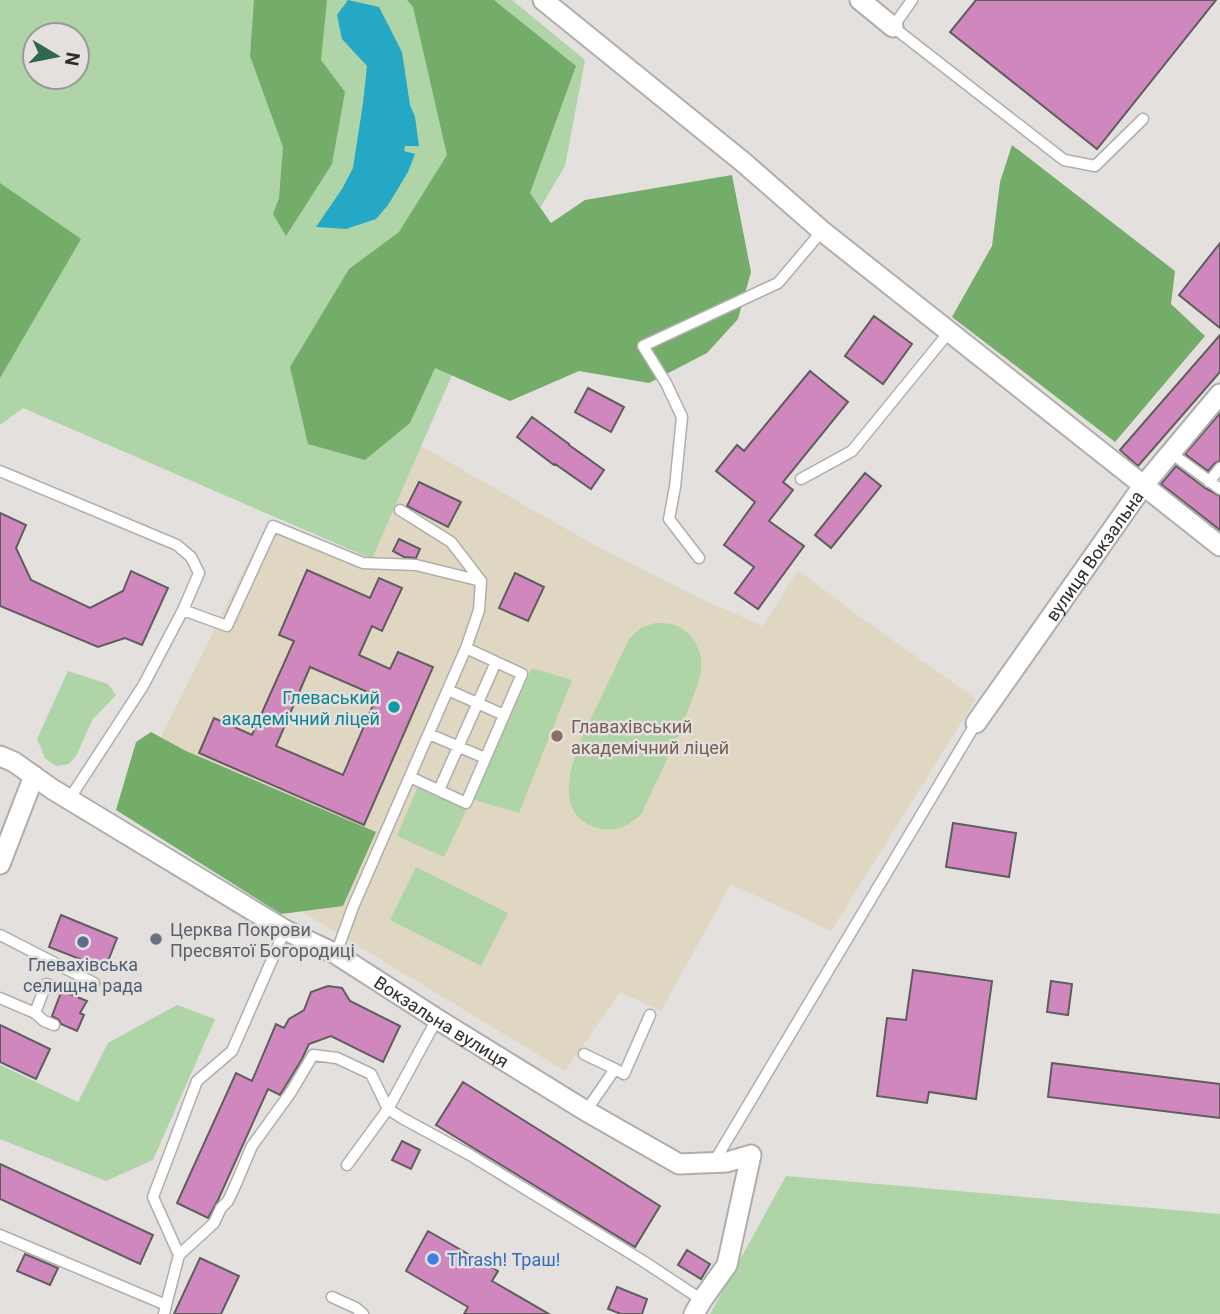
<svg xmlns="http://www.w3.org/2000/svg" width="1220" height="1314" font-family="Roboto,sans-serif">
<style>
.education{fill:#dfd7c2}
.green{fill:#aed4a7;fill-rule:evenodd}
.forest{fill:#74ad69}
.water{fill:#25a8c5}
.building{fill:#cf87bd;stroke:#605d5f;stroke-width:2;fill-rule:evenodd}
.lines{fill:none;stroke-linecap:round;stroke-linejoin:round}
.lane-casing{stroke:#b0aeac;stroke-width:13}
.street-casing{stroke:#b0aeac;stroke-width:23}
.lane{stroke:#fff;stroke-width:10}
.street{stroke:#fff;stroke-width:19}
.culture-dot{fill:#0f9aa8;stroke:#e3e0de;stroke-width:2.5}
.education-dot{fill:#8d6e63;stroke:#e3e0de;stroke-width:2.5}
.worship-dot{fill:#6b7280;stroke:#e3e0de;stroke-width:2.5}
.service-dot{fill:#5c6f8a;stroke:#e3e0de;stroke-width:2.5}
.shop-dot{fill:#3f7fe0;stroke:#e3e0de;stroke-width:2.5}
.labels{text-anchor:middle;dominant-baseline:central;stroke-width:5;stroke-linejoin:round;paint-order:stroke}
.street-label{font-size:18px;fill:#2f2e2d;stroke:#e3e0de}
.culture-label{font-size:18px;fill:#0d838f;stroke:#e3e0de;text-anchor:end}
.education-label{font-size:18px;fill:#785e54;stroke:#e3e0de;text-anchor:start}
.worship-label{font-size:18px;fill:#5b616d;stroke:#e3e0de;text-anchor:start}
.service-label{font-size:18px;fill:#4e5e75;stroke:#e3e0de}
.shop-label{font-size:18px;fill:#366cbe;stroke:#e3e0de;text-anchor:start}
</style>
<rect width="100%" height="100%" fill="#e3e0de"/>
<path class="education" d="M 421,446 L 591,543 L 697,597 L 763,626 L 798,570 L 853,612 L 976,699 L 831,931 L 731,884 L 661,1011 L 620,992 L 565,1071 L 119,801 L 143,772 L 268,522 L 372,559 Z"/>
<path class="green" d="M 0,0 L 512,0 L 585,60 L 565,166 L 483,304 L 372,559 L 23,408 L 0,425 ZM 35,35 L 77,35 L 77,77 L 35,77 Z
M 655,623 C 660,623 666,623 671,624 C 690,629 704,649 701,669 C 700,681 694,693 690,705 C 677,742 658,777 642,813 C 628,827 613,834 594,827 C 542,808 584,733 599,702 C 609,681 619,659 630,638 L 641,628 Z
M 532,668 L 572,680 L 519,813 L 472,799 Z
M 68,671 L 108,684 L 116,695 L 93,719 L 76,756 L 69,764 L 56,766 L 45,758 L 37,739 Z
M 418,786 L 467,809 L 444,857 L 397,836 Z
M 416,867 L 508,913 L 481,966 L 390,920 Z
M 177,1005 L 215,1019 L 153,1160 L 106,1181 L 0,1139 L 0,1065 L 78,1102 L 108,1043 Z
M 786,1176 L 1220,1214 L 1220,1314 L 710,1314 Z"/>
<path class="forest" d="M 254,0 L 327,0 L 321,60 L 345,92 L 332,164 L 286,236 L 273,214 L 279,198 L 283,147 L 250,56 Z
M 407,0 L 494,0 L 576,66 L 530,193 L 551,223 L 585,200 L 732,175 L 751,272 L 738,319 L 707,353 L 649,383 L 579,371 L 510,401 L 435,368 L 410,423 L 365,460 L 308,444 L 290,367 L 349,269 L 399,232 L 447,155 L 413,7 Z
M 1012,145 L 1175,271 L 1171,304 L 1205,336 L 1115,442 L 952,317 L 992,246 L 1000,182 Z
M 0,183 L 81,239 L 0,378 Z
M 151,732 L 186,751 L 376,832 L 343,906 L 281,914 L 116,810 L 136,742 Z"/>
<path class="water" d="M 348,0 L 379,7 L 402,52 L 410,105 L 415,117 L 419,146 L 405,146 L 404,151 L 415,154 L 408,172 L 388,205 L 376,219 L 346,229 L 316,227 L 342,189 L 353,168 L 363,103 L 367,66 L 342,39 L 337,15 Z"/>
<path class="building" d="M 976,0 L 1216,0 L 1097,149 L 950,32 Z
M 1220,243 L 1220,328 L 1179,295 Z
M 874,316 L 912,344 L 883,384 L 845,356 Z
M 1220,335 L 1220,372 L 1138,466 L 1120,450 Z
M 810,371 L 848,402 L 783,482 L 793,490 L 769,521 L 804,546 L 758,609 L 735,593 L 754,567 L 724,545 L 755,502 L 716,471 L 737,445 L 744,451 Z
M 588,388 L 624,407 L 611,432 L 575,412 Z
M 1220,413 L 1220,461 L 1215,463 L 1208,471 L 1185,454 Z
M 532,417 L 569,444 L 569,445 L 604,470 L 591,489 L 555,464 L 554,465 L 517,437 Z
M 1176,466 L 1205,488 L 1220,496 L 1220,530 L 1161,484 Z
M 865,473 L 881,486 L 831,548 L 815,535 Z
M 419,482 L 461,502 L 448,527 L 407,506 Z
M 0,513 L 26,525 L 16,548 L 31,580 L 90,608 L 123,591 L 131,571 L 168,588 L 142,645 L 125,638 L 98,647 L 0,606 Z
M 399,539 L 420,549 L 416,558 L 404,557 L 393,551 Z
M 307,570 L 370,598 L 379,578 L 402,588 L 382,631 L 372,626 L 359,655 L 390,669 L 398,652 L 433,667 L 364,825 L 199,753 L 214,718 L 252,735 L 294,641 L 279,635 ZM 310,667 L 377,696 L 343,775 L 276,746 Z
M 515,573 L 544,587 L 528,621 L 499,608 Z
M 953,823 L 1016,833 L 1009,877 L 946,867 Z
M 61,915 L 117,938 L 105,969 L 49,947 Z
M 913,970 L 992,981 L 976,1099 L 929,1092 L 927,1103 L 877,1096 L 887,1018 L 906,1020 Z
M 1051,981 L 1072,984 L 1068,1015 L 1047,1012 Z
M 328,986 L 342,988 L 350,1001 L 400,1026 L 383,1062 L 331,1036 L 309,1044 L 302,1059 L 280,1095 L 268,1089 L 218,1200 L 208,1218 L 177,1203 L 236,1073 L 252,1081 L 276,1024 L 284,1028 L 289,1019 L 304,1010 L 311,992 Z
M 65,992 L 87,1001 L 80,1013 L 84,1015 L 77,1031 L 61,1024 L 59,1020 L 52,1016 L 60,995 Z
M 0,1025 L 50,1049 L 36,1079 L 0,1062 Z
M 1052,1063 L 1220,1084 L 1220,1118 L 1048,1097 Z
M 463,1082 L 660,1206 L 635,1247 L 436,1125 Z
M 402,1141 L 420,1150 L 411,1169 L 392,1160 Z
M 0,1164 L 153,1235 L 140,1264 L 0,1199 Z
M 428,1231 L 498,1271 L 492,1281 L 549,1314 L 464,1314 L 468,1307 L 406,1271 Z
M 687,1250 L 710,1264 L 701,1279 L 678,1265 Z
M 25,1254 L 58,1268 L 50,1285 L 17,1271 Z
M 200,1258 L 239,1276 L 221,1314 L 174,1314 Z
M 617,1287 L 647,1299 L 642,1314 L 621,1314 L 608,1309 Z"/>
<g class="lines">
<g class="lane-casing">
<path id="lane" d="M 912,0 L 893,27 L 1064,160 L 1095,166 L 1143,119
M 1171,453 L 1220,489
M 0,471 L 177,545 L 191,557 L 199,573 L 183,610 L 143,686 L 70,798
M 801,479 L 852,451 L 949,332
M 1209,482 L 1220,468
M 400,510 L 451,542 L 481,581
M 699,558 L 669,519 L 675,487 L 682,417 L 666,383 L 643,346 L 778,283 L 822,231
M 183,610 L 227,626 L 273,526 L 363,563 L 416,565 L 481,581 L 479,610 L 466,648 L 353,907 L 336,954
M 448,690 L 504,715
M 429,734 L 485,758
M 410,777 L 466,803 L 522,674 L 466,648
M 439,790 L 496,662
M 0,935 L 94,983
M 0,998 L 35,1013 L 46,984 L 59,988
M 35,1013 L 44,1021 L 54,1025
M 584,1054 L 615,1069
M 586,1111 L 615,1069 L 624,1074 L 650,1015
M 714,1162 L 976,723
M 347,1165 L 388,1109 L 437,1019
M 0,1235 L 166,1305 L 164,1314
M 179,1255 L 214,1223 L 221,1208 L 228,1201 L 235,1186 L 252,1146 L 291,1092 L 313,1055 L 337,1058 L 371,1074 L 388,1109 L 402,1118 L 470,1155 L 643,1261 L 702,1300
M 332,1297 L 356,1308 L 363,1314
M 166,1305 L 179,1255 L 153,1197 L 197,1081 L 232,1051 L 285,930"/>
</g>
<g class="street-casing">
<g id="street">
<path d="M 543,0 L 743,162 L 822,231 L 1220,546"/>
<path d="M 860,0 L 893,27"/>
<path id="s1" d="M 976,723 L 1143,486 L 1220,394"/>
<path id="s2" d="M 0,756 L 14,762 L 52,789 L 285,930 L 336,954 L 437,1019 L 586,1111 L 679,1164 L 727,1162 L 751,1155 L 727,1265 L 702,1300 L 694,1314"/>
<path d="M 0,864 L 34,776"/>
</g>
</g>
<use href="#lane" class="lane"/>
<use href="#street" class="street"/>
</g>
<circle class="culture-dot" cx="394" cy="707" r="7"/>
<circle class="education-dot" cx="557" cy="736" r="7"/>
<circle class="worship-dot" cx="156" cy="939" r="7"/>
<circle class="service-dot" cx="83" cy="942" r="7"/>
<circle class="shop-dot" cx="433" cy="1259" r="7"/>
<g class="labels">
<g class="street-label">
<text stroke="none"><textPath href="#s1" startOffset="205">вулиця Вокзальна</textPath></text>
<text stroke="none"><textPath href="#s2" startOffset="516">Вокзальна вулиця</textPath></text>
</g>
<g class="culture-label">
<text x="380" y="697">Глеваський<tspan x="380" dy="21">академічний ліцей</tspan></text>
</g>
<g class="education-label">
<text x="571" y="726">Главахівський<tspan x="571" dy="21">академічний ліцей</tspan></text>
</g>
<g class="worship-label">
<text x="170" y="929">Церква Покрови<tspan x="170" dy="21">Пресвятої Богородиці</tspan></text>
</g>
<g class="service-label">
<text x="83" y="964">Глевахівська<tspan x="83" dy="21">селищна рада</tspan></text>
</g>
<g class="shop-label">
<text x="447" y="1259">Thrash! Траш!</text>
</g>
</g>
<g transform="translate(56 56) rotate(100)"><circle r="33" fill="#e3e0de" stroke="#9b9997" stroke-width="2"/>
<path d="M0-5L12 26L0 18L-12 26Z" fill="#31674d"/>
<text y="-10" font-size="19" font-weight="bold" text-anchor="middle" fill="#2f2e2d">N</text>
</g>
</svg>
